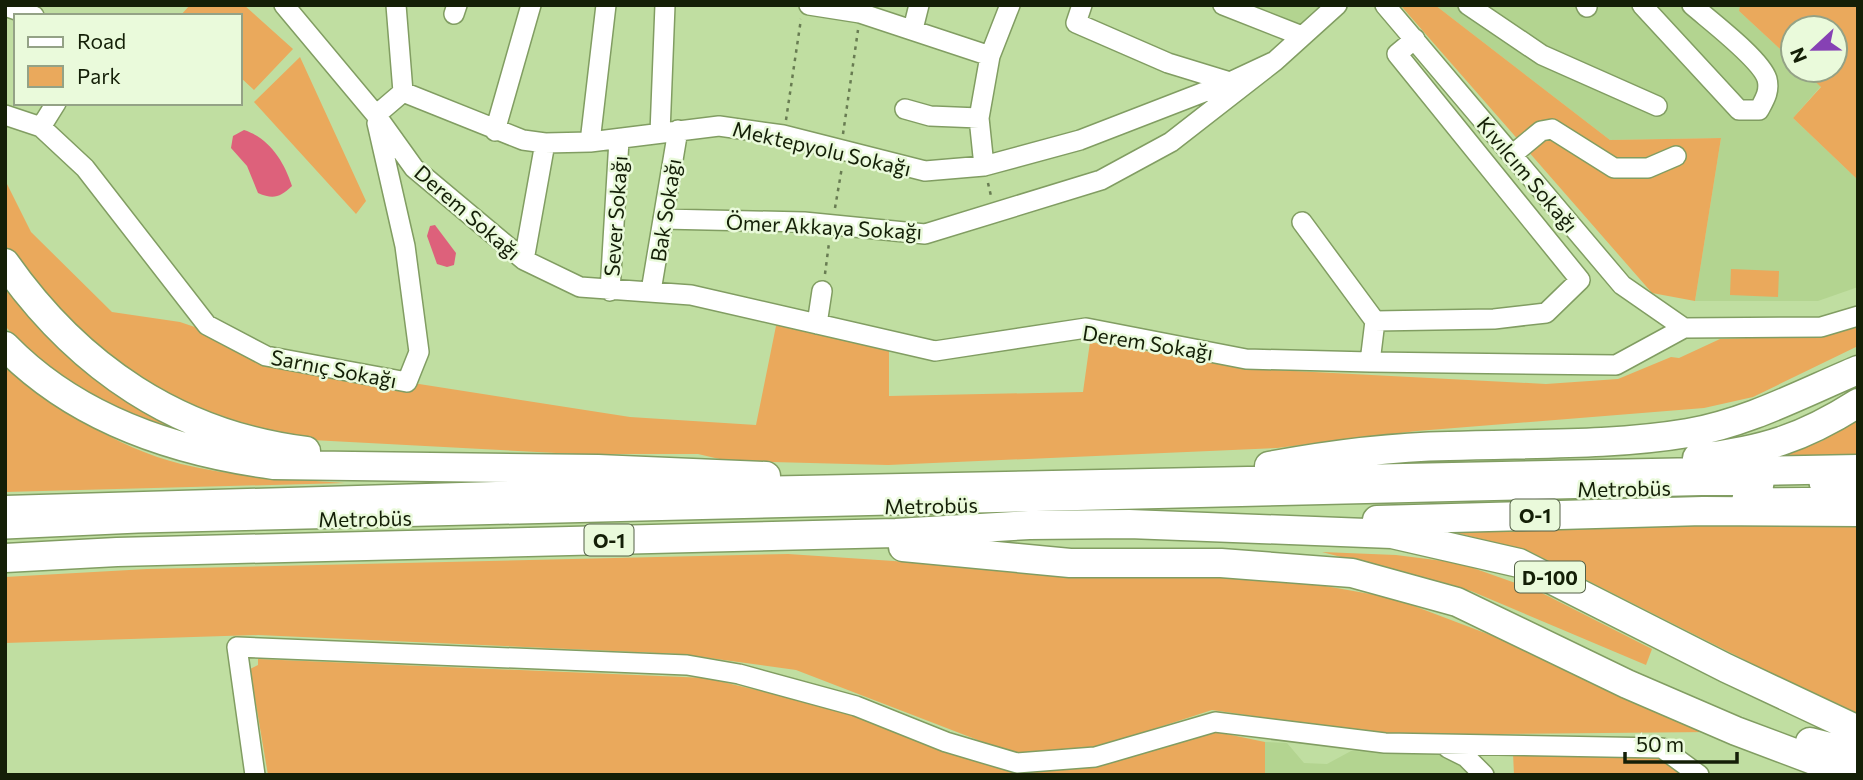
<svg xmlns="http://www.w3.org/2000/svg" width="1863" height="780" font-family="Commissioner,sans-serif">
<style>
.built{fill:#b3d490}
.green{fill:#eaa95c}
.water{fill:#dd617b}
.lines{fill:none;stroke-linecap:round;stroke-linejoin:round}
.minor-casing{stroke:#819d62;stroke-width:22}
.highway-casing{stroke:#819d62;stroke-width:31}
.path{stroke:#687c52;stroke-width:2.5;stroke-dasharray:3.5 5;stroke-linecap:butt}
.minor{stroke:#fff;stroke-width:19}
.highway{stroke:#fff;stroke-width:28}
.labels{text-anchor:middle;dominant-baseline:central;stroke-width:5;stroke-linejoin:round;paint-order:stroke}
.shield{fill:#eafadb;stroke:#546147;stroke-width:2}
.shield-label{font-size:19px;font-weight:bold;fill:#141f07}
.street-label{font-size:21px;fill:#141f07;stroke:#eafadb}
</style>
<rect width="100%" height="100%" fill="#c0dea1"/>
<path class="built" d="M 1244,5 L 1324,5 L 1301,27 Z
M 1435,5 L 1740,5 L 1739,11 L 1793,61 L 1793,70 L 1803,70 L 1821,86 L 1793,118 L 1858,180 L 1858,287 L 1818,301 L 1695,301 L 1721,138 L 1610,140 Z
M 1265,742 L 1287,743 L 1304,763 L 1327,764 L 1351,751 L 1444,753 L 1471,775 L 1265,775 Z"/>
<path class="green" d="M 190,5 L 244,5 L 293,49 L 254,90 L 240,77 L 240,16 L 180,16 Z
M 1404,5 L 1435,5 L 1610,140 L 1721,138 L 1695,301 L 1652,293 L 1402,7 Z
M 1740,5 L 1858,5 L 1858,180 L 1793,118 L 1821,87 L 1803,70 L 1835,70 L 1835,28 L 1793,28 L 1793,61 L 1739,11 Z
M 300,57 L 366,201 L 356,214 L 254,102 Z
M 5,180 L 31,232 L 112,312 L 180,322 L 298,362 L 400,381 L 630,417 L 756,425 L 777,321 L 889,348 L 889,396 L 1083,392 L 1090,342 L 1253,369 L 1546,384 L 1618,379 L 1671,357 L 1679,358 L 1720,339 L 1804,336 L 1858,325 L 1858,346 L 1753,397 L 1704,408 L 1417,431 L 1277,448 L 888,465 L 728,461 L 698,454 L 576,454 L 312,440 L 205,416 L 104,358 L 5,250 Z
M 1731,269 L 1779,271 L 1778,297 L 1730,295 Z
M 5,280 L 218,442 C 140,421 61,389 5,326 Z
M 5,366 C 57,408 115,447 181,464 C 234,477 290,479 345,483 L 5,492 Z
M 1858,419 L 1858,457 L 1771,458 L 1822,441 Z
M 1807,523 L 1858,526 L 1858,717 L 1529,551 L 1445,530 Z
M 1322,552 L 1396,555 L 1459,563 L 1538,591 L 1652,649 L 1646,665 L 1471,591 Z
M 788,554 L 1092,574 L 1263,575 L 1393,598 L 1543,655 L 1710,732 L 1383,735 L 1212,710 L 1092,749 L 1014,754 L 796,670 L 680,654 L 258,635 L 5,643 L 5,577 L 147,569 Z
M 258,659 L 706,678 L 853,713 L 1017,772 L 1096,767 L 1217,732 L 1265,742 L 1265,775 L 268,775 L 250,669 L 258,665 Z
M 1657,751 L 1689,775 L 1514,775 L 1513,753 Z"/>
<path class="water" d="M 244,130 C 269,138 284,161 292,186 C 280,197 274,200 258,193 L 247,166 L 231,148 L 233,136 Z
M 435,225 L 456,253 L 454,265 L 447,267 L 437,264 L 427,236 L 430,226 Z"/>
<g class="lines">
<g class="minor-casing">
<path id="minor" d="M 284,5 L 376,115 L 414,168 L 524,260 L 580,287 L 691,295 L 935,351 L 1086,328 L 1246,359 L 1370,362 L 1616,365 L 1684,328 L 1821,327 L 1858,316
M 809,5 L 860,13 L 990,56
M 1082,5 L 1076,23 L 1168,63 L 1230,82
M 1223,5 L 1302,36
M 1385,5 L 1622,285 L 1684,328
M 1468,5 L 1542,55 L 1657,106
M 1586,5 L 1587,7
M 1642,5 L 1739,110 L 1759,110 C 1765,99 1770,91 1767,79 C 1761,59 1709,20 1692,5
M 5,6 L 34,16
M 454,14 L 457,5
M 913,29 L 919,5
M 403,92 L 523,140 L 545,143 L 590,142 L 719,126 L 783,135 L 925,171 L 984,166 L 1080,140 L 1230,82 L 1275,61
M 905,109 L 930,116 L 979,118
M 5,115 L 41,127 L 85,168 L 207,325 L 266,356 L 407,382 L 419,352 L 405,246 L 377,123
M 376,115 L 403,92 L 396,5
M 41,127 L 56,103
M 495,131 L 531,5
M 660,133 L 665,5
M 590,142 L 606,5
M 1512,155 L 1541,131 L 1552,129 L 1614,168 L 1648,168 L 1676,156
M 984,166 L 979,118 L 990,56 L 1010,5
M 663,219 L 804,222 L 925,234 L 1101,180 L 1171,142 L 1275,61 L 1337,5
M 1302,222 L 1375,321 L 1370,362
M 524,260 L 545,143
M 610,291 L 619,140
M 651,291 L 678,130
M 1375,321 L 1494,319 L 1546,313 L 1580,280 L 1397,54 L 1415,39
M 817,324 L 822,291
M 1819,483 L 1858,483
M 1742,498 L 1858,497
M 5,529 L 138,523 L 1764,484
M 1448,748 L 1466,757 L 1484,775
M 255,775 L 237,647 L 687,665 L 739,674 L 856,706 L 946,742 L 1017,763 L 1095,757 L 1215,722 L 1385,743 L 1662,748 L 1699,775"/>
</g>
<g class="highway-casing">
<path id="highway" d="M 5,263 C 78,367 178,435 306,451
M 5,346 C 76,419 176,452 274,465 L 598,469 L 766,476
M 1697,458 C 1762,451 1803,438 1858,403
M 1269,466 C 1328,455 1389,447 1449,446 C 1527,443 1611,446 1688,433 C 1747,423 1803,393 1858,370
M 5,510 L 496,496 L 1858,469
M 1377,520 L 1703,511 L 1858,512
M 903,547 L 1070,563 L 1221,563 L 1352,573 L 1457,602 L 1627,684 L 1736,731 L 1853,775
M 5,558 L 117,552 L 896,533 L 1029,525 L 1129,524 L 1392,534 L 1519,563 L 1726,668 L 1858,730
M 1810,742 L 1858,754"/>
</g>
<path class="path" d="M 786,120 L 801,19
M 843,134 L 858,30
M 988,183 L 991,196
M 835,208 L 842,167
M 825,274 L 829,243"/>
<use href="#minor" class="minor"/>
<use href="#highway" class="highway"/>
</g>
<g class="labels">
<g class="shield">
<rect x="1510.5" y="499.5" width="49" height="31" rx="5"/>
<rect x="584.5" y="524.5" width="49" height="31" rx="5"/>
<rect x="1515" y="561.5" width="70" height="31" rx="5"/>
</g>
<g class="shield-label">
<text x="1535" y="515">O-1</text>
<text x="609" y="540">O-1</text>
<text x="1550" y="577">D-100</text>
</g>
<g class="street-label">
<text transform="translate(822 148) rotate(13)">Mektepyolu Sokağı</text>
<text transform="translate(1528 174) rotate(50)">Kıvılcım Sokağı</text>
<text transform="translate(665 210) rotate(-81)">Bak Sokağı</text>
<text transform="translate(468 212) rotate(41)">Derem Sokağı</text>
<text transform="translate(615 216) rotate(-86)">Sever Sokağı</text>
<text transform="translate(824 226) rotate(3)">Ömer Akkaya Sokağı</text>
<text transform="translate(1148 342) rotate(9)">Derem Sokağı</text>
<text transform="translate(334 368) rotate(11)">Sarnıç Sokağı</text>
<text transform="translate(1624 488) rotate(-1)">Metrobüs</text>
<text transform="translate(931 505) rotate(-1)">Metrobüs</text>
<text transform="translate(365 518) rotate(-1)">Metrobüs</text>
</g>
</g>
<rect width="1863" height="780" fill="none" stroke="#141f07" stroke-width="14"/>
<rect x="14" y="14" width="228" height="91" fill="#eafadb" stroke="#94a286" stroke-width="2"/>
<rect x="28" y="37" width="35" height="10" fill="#ffffff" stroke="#94a286" stroke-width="2"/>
<text x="77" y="49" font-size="21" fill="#141f07">Road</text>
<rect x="28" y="66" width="35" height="21" fill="#eaa95c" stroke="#94a286" stroke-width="2"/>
<text x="77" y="84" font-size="21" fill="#141f07">Park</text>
<g transform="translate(1814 49) rotate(248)"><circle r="33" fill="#eafadb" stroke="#94a286" stroke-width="2"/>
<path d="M0-5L12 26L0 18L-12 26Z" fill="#8641b4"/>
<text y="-10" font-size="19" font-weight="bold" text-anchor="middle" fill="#141f07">N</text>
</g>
<path d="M1625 752v10h112v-10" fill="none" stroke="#141f07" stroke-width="3.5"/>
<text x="1636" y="752" font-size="21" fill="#141f07" stroke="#eafadb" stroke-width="5" paint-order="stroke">50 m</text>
</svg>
